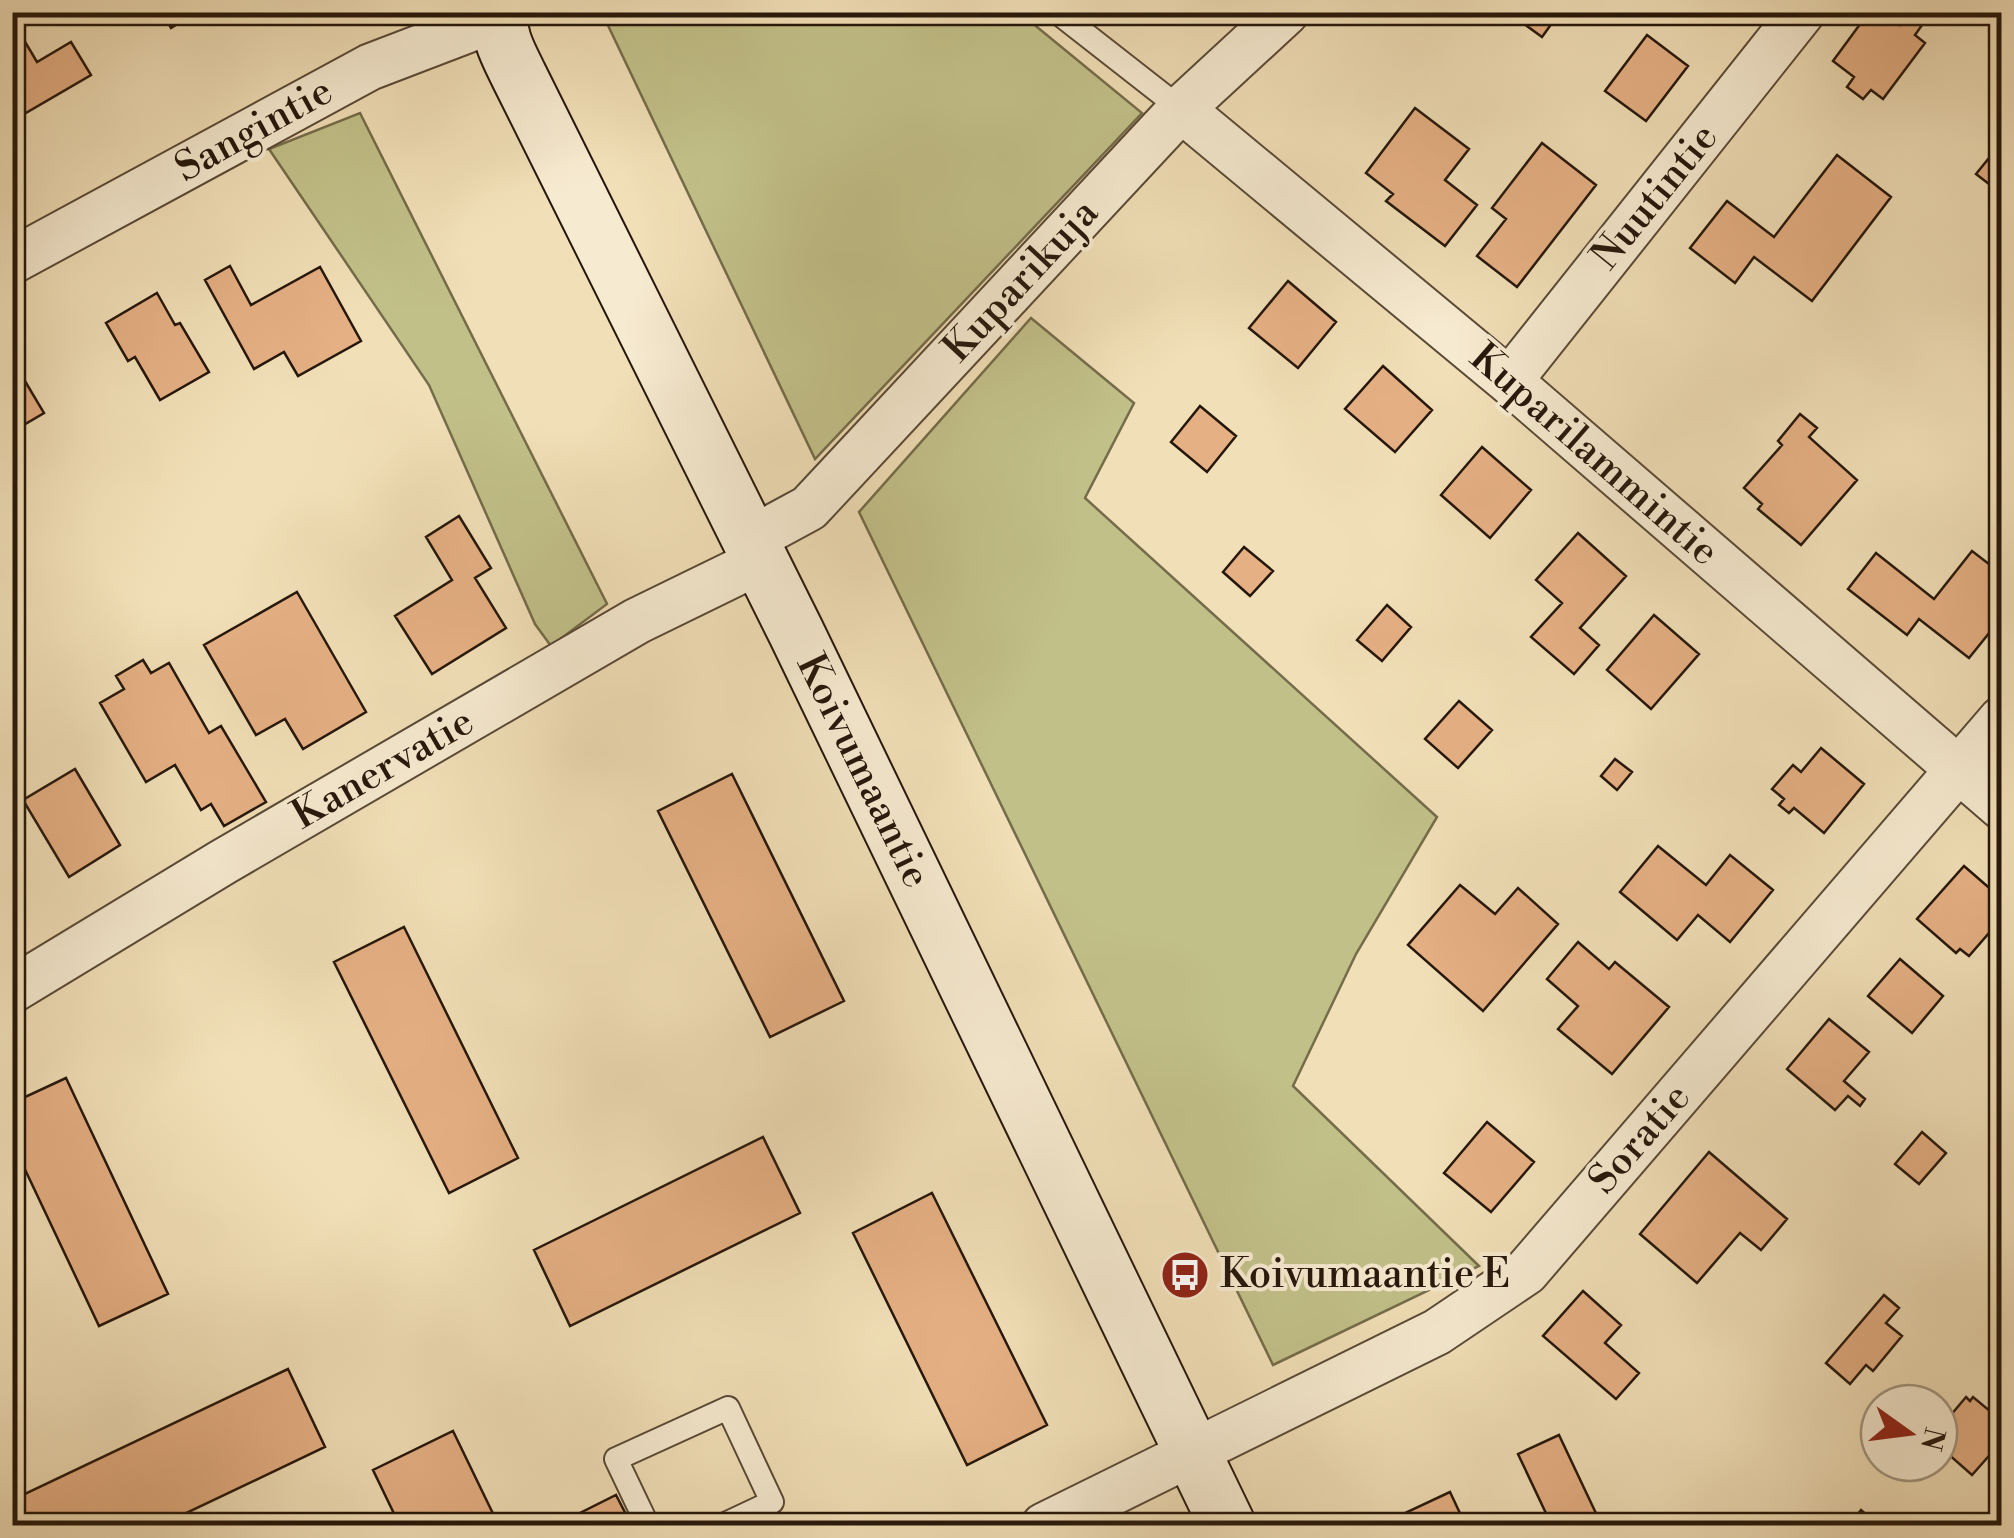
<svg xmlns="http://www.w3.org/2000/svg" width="2014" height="1538" font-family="'Libre Bodoni',serif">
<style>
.green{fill:#c2c089;stroke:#746c4a;stroke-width:2.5}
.building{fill:#e5b084;stroke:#26170b;stroke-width:2.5}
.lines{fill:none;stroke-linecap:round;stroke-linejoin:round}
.lane-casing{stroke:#594936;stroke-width:26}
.street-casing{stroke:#594936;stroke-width:49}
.secondary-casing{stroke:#26170b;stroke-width:59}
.lane{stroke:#f6ead0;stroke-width:22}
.street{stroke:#f6ead0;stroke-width:45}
.secondary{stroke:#f6ead0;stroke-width:55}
.labels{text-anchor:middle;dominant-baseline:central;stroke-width:8;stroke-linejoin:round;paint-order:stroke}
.street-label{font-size:40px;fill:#26170b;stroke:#f6ead0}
.poi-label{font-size:40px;fill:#26170b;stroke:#f6ead0;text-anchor:start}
</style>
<rect width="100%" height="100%" fill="#f1dfb7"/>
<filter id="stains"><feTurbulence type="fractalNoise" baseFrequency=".002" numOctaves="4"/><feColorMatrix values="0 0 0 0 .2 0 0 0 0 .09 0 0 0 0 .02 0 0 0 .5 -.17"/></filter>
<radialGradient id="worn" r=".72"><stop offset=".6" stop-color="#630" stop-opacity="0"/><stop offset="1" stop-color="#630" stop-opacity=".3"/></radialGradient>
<path class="green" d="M 605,13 L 1020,13 L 1142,113 L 815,459 L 603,15 Z
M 360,113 L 607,604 L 551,646 L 535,624 L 429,385 L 269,149 Z
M 1031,318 L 1134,403 L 1085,498 L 1437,817 L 1356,954 L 1293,1086 L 1479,1266 L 1273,1365 L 859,512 Z"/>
<path class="building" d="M 12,12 L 27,12 L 32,21 L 18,30 L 37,62 L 71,42 L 91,75 L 12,121 Z
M 162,12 L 197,12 L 171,28 Z
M 1521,12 L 1560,12 L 1542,37 L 1516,18 Z
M 1869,12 L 1885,12 L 1900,25 L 1908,15 L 1922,25 L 1915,35 L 1925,43 L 1883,99 L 1871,90 L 1863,99 L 1847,87 L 1854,77 L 1833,61 Z
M 1647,35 L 1688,66 L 1646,121 L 1605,91 Z
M 1415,108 L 1469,149 L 1445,180 L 1477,205 L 1445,246 L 1386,201 L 1393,194 L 1366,173 Z
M 2002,142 L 2002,194 L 1976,174 Z
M 1542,143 L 1596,185 L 1517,287 L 1477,256 L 1506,219 L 1492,208 Z
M 1837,155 L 1891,197 L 1812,301 L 1754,257 L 1735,283 L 1690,248 L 1727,201 L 1774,237 Z
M 230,266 L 251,305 L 320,267 L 361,341 L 298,376 L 284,352 L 254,369 L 205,280 Z
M 1288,281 L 1336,322 L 1298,368 L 1249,328 Z
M 157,293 L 175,325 L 180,323 L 209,372 L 160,400 L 135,357 L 128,361 L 106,323 Z
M 1383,366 L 1432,410 L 1395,452 L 1345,409 Z
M 19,371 L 44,413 L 17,429 L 24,439 L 12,446 L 12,375 Z
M 1200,406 L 1236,436 L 1207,472 L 1171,442 Z
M 1800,414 L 1817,428 L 1809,437 L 1857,480 L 1801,545 L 1758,509 L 1762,504 L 1744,488 L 1782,445 L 1778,441 Z
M 1482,447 L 1531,490 L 1490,538 L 1441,495 Z
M 459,516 L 491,568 L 475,578 L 506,628 L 432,674 L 395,616 L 452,580 L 426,537 Z
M 1578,533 L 1626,576 L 1580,628 L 1599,645 L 1574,674 L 1531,637 L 1562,603 L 1536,580 Z
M 1244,547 L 1273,571 L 1250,596 L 1223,572 Z
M 1972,551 L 2002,574 L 2002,617 L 1969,658 L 1919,619 L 1907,635 L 1848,589 L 1876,553 L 1934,599 Z
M 297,592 L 366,712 L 303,749 L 285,719 L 256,735 L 204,645 Z
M 1387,605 L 1411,627 L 1382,661 L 1357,640 Z
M 1654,615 L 1699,654 L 1651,709 L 1607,670 Z
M 143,660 L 151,673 L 169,663 L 209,733 L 221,726 L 266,802 L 224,826 L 211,804 L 201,810 L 175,765 L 146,782 L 100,703 L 124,689 L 116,676 Z
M 1459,701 L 1492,730 L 1458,768 L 1425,739 Z
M 1821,748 L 1864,784 L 1824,833 L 1794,808 L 1789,813 L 1779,805 L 1784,799 L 1772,789 L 1793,765 L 1801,772 Z
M 1615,759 L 1632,772 L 1617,790 L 1601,776 Z
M 75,769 L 120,845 L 69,877 L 23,800 Z
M 732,774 L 844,1001 L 770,1037 L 658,811 Z
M 1658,846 L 1706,885 L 1730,855 L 1773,890 L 1730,942 L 1698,915 L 1677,940 L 1620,892 Z
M 1964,866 L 2002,899 L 1998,905 L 2002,908 L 2002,918 L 1969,956 L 1960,949 L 1956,953 L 1917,919 Z
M 1460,885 L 1495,914 L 1518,888 L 1558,924 L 1483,1011 L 1408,945 Z
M 404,927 L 518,1158 L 449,1193 L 334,962 Z
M 1578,942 L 1609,969 L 1615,962 L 1669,1007 L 1612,1074 L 1558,1029 L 1578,1006 L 1547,979 Z
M 1900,959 L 1943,996 L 1912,1033 L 1868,996 Z
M 1829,1019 L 1869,1052 L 1844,1081 L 1865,1099 L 1860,1106 L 1848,1096 L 1835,1110 L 1787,1069 Z
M 66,1078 L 168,1294 L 99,1326 L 12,1142 L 12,1103 Z
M 1487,1122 L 1534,1162 L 1491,1212 L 1444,1173 Z
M 1922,1132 L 1946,1153 L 1919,1184 L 1895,1164 Z
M 763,1137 L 800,1213 L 570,1326 L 534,1250 Z
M 1709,1152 L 1787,1219 L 1761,1250 L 1740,1233 L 1697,1283 L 1640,1234 Z
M 932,1193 L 1047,1425 L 967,1465 L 853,1233 Z
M 1583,1291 L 1621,1325 L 1605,1343 L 1639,1373 L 1616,1399 L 1543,1336 Z
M 1884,1295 L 1899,1308 L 1886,1323 L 1902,1336 L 1873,1371 L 1866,1365 L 1850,1384 L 1826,1363 Z
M 288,1369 L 325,1447 L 159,1526 L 12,1526 L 12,1500 Z
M 1966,1397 L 1970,1401 L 1973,1397 L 2002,1421 L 2002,1441 L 1972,1475 L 1939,1446 L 1939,1417 L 1945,1422 Z
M 453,1431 L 499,1526 L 400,1526 L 373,1470 Z
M 1559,1435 L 1602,1526 L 1552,1526 L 1518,1454 Z
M 1450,1492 L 1466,1526 L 1393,1526 L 1390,1520 Z
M 616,1495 L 632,1526 L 574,1526 L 570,1518 Z
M 1861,1510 L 1879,1526 L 1848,1526 Z"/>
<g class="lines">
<g class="lane-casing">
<path id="lane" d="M 1057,12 L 1181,109
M 648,1526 L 616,1459 L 728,1408 L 772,1502 L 721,1526"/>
</g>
<g class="street-casing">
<path id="street" d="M 1181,109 L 1509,381 L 2002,807
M 12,261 L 370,67 L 498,18
M 1509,381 L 1802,12
M 750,540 L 809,508 L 1181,109 L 1286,12
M 12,990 L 223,862 L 637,621 L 760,561
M 1044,1526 L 1437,1332 L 1526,1272 L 2002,719"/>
</g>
<g class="secondary-casing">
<path id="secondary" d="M 501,12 C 496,34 510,57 519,76 L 796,632 L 1228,1526"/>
</g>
<use href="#lane" class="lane"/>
<use href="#street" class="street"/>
<use href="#secondary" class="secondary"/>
</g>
<defs>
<g id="bus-disc" transform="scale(2.5)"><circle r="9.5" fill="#8f2418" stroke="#f6ead0"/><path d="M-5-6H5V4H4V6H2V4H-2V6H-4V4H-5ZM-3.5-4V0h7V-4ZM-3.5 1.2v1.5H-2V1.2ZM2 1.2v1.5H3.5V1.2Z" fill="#fff"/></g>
</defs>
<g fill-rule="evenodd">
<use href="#bus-disc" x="1185" y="1275"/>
</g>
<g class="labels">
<g class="street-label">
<text transform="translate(254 130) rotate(-29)">Sangintie</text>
<text transform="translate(1655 197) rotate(-51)">Nuutintie</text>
<text transform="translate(1021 281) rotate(-47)">Kuparikuja</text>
<text transform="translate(1594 455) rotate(41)">Kuparilammintie</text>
<text transform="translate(383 769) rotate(-30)">Kanervatie</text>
<text transform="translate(863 771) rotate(64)">Koivumaantie</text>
<text transform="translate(1640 1139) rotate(-49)">Soratie</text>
</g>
<g class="poi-label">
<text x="1220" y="1275">Koivumaantie E</text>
</g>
</g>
<rect width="2014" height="1538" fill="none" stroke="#f1dfb7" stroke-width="50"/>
<rect x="15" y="15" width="1984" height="1508" fill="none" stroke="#26170b" stroke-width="5"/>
<rect x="25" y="25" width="1964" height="1488" fill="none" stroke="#26170b" stroke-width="2.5"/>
<g transform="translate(1909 1433) rotate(104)"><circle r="48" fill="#f6ead0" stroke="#a39681" stroke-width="2.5"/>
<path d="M0-8L18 38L0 25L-18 38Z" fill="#8f2418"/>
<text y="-15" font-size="28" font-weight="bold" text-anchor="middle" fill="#26170b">N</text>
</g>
<rect width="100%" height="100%" filter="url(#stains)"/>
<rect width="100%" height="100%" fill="url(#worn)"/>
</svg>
